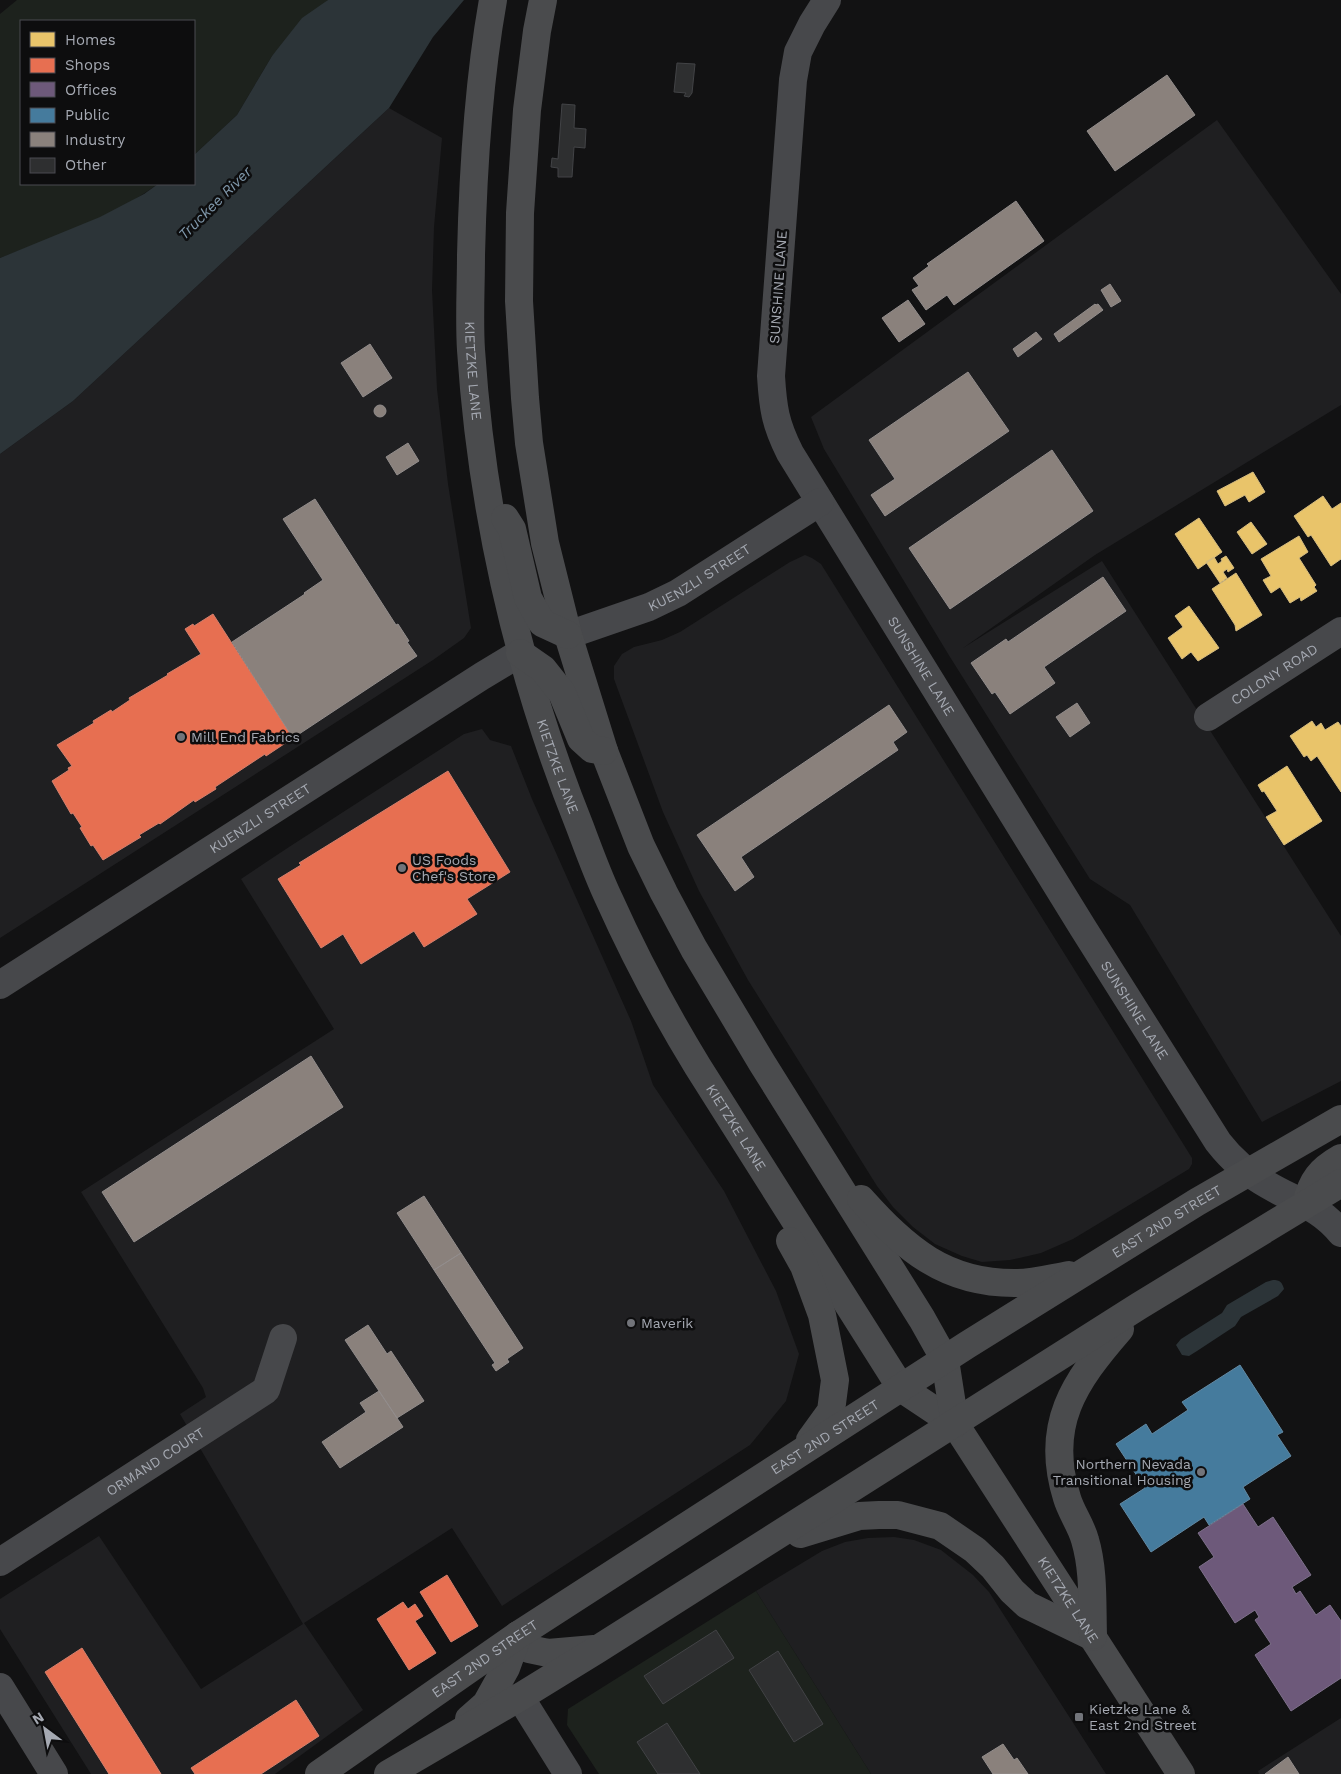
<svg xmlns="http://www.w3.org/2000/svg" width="1341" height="1774" font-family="'Work Sans',sans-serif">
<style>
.built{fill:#1f1f21}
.green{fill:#1d221d}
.water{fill:#2c3438}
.homes{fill:#e9c46a;stroke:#d5bc80}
.shops{fill:#e76f51;stroke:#d3806e}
.offices{fill:#6d597a;stroke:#7e718b}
.public{fill:#457b9d;stroke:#6289a3}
.industry{fill:#8a817c;stroke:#928d8c}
.building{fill:#2e2f30;stroke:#424346}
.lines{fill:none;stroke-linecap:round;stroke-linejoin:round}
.minor{stroke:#47484b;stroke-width:28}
.major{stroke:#4a4b4d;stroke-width:28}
.poi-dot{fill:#72747a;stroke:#0d0d0e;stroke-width:2}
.labels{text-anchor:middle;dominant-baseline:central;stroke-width:5;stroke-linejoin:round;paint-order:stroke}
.street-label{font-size:14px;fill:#a5a9b2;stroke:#0d0d0e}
.poi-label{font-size:14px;fill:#a5a9b2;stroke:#0d0d0e;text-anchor:start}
.water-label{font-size:15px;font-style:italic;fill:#7f97aa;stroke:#0d0d0e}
</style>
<rect width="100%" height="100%" fill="#121213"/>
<path class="built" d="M 389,108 L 442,138 L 434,227 L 432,290 L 437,389 L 448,484 L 471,628 L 464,638 L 433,660 L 0,938 L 0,454 L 73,401 Z
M 1217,120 L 1341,294 L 1341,405 L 1095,555 L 963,648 L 1102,561 L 1341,936 L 1341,1081 L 1262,1122 L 1130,905 L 1090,879 L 950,657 L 824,449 L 811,417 Z
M 805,555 L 812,558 L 821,564 L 1192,1158 L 1192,1164 L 1189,1169 L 1073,1239 L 1041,1253 L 1010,1260 L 982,1262 L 962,1256 L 935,1244 L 913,1227 L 893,1207 L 877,1186 L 748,980 L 699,891 L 663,812 L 614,679 L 614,666 L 622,654 L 634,647 L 662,640 L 680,632 L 790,562 Z
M 482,729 L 490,740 L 511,746 L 532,799 L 631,1021 L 653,1085 L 724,1191 L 776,1291 L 799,1354 L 786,1401 L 750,1445 L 502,1606 L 452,1528 L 304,1623 L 363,1710 L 275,1774 L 91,1774 L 0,1629 L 0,1599 L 99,1536 L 201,1689 L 303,1624 L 180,1414 L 206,1397 L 203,1388 L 81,1192 L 334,1029 L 241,879 L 289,847 L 464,734 Z
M 894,1537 L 914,1540 L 941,1550 L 973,1575 L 989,1592 L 1106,1774 L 871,1774 L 756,1591 L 822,1551 L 845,1542 L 868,1538 Z
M 1341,1718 L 1341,1774 L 1259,1774 L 1258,1771 Z"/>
<path class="green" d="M 17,0 L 328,0 L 272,56 L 237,115 L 194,155 L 194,21 L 21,21 L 21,184 L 158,184 C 111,218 54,237 0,258 L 0,14 Z
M 756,1591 L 871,1774 L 599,1774 L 567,1725 L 568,1709 Z"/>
<path class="water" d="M 328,0 L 464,0 L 433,37 L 389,108 L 73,401 L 0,454 L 0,258 L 100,217 L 144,194 L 158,184 L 194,184 L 194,155 L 237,115 L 272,56 L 302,18 Z
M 1273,1280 C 1280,1280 1282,1282 1284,1289 L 1278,1296 L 1241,1317 L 1235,1326 L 1197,1351 L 1189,1356 L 1182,1355 L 1176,1345 L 1181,1339 L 1222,1313 L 1227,1305 L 1266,1282 Z"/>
<path class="homes" d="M 1253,472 L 1265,492 L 1249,502 L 1245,495 L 1225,506 L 1217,491 Z
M 1323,496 L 1332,509 L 1341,503 L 1341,559 L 1331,566 L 1311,535 L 1308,537 L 1294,516 Z
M 1199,518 L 1222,552 L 1198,569 L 1175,534 Z
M 1251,522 L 1267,544 L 1252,554 L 1237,532 Z
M 1299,536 L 1308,552 L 1299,558 L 1316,585 L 1314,587 L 1317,591 L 1301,601 L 1300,597 L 1290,603 L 1280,587 L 1271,593 L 1263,580 L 1271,576 L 1261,559 Z
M 1226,556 L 1234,568 L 1228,572 L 1227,569 L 1223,572 L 1227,578 L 1220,583 L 1206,562 L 1214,557 L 1218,564 L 1222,561 L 1221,559 Z
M 1236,573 L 1262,615 L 1236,631 L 1235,625 L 1212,589 Z
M 1189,606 L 1219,648 L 1198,661 L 1191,652 L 1182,659 L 1168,638 L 1183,627 L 1175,616 Z
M 1312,721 L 1316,727 L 1321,723 L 1325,730 L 1338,722 L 1341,726 L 1341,792 L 1317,756 L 1311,761 L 1307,755 L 1304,757 L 1290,736 Z
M 1287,766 L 1322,821 L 1284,845 L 1266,817 L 1277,811 L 1264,791 L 1262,792 L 1258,785 Z"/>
<path class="shops" d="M 213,614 L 293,738 L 266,756 L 265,754 L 215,787 L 216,789 L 195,802 L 194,800 L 160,824 L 159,823 L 139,835 L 141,837 L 103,860 L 93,845 L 91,846 L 80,828 L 82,827 L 73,813 L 71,814 L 52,781 L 69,770 L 68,768 L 72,766 L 57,745 L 94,723 L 93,721 L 111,710 L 112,712 L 130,700 L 129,698 L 168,675 L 167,674 L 201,654 L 185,629 L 193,624 L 194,626 Z
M 448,771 L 510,872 L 467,899 L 477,914 L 424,947 L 414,931 L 361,964 L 343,934 L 321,948 L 278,879 L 301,865 L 299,863 Z
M 447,1575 L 478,1626 L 451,1642 L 420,1592 Z
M 403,1602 L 408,1609 L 415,1604 L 423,1616 L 415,1621 L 436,1653 L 409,1670 L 377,1619 Z
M 82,1648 L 143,1745 L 161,1774 L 109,1774 L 45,1672 Z
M 296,1700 L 319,1736 L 261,1774 L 195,1774 L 191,1768 Z"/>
<path class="offices" d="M 1243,1504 L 1258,1527 L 1273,1517 L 1311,1575 L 1292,1587 L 1296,1594 L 1300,1591 L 1316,1615 L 1330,1605 L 1341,1621 L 1341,1678 L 1291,1711 L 1255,1655 L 1271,1644 L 1255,1620 L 1259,1617 L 1255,1610 L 1235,1623 L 1199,1567 L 1214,1557 L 1198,1533 Z"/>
<path class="public" d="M 1240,1365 L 1283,1432 L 1277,1435 L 1291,1456 L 1243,1487 L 1250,1499 L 1209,1525 L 1204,1517 L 1151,1552 L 1120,1504 L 1145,1488 L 1116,1444 L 1146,1424 L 1152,1434 L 1188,1410 L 1182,1402 Z"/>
<path class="industry" d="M 1167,75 L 1195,115 L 1115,171 L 1087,131 Z
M 1016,201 L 1044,241 L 954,305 L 947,295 L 926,310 L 912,290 L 919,286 L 913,278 L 929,266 L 927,264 Z
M 1110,284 L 1121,301 L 1111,307 L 1101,290 Z
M 908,300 L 925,324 L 899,342 L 882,318 Z
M 1095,304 L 1096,305 L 1098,304 L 1103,310 L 1059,342 L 1054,334 Z
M 1036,332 L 1042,339 L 1018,357 L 1013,349 Z
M 370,344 L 392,378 L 363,397 L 341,363 Z
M 968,372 L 1009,431 L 885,516 L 871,495 L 895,479 L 869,440 Z
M374 411a6 6 0 1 1 12 0a6 6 0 1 1-12 0Z
M 408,443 L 419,461 L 397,475 L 386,457 Z
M 1052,450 L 1093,511 L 950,609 L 909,548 Z
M 315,499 L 396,625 L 398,624 L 409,641 L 407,642 L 417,656 L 293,738 L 232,642 L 305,594 L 304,593 L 323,580 L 283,519 Z
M 1103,577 L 1126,611 L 1044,667 L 1055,683 L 1010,714 L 995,692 L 992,694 L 971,663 L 1006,639 L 1008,642 Z
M 1077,703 L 1090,723 L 1070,737 L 1056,717 Z
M 889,705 L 907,732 L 893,742 L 898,750 L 741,857 L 754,877 L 735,891 L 697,835 Z
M 311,1056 L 343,1107 L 134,1242 L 102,1192 Z
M 424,1196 L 461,1253 L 434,1270 L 397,1213 Z
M 461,1253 L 523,1348 L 507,1359 L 509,1362 L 496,1371 L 492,1365 L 495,1363 L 434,1270 Z
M 368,1325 L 387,1354 L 391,1351 L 424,1401 L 397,1418 L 345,1340 Z
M 379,1391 L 403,1427 L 340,1468 L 322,1442 L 366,1412 L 360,1403 Z
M 1003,1744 L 1014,1760 L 1017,1758 L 1028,1774 L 993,1774 L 982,1757 Z
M 1288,1757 L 1299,1774 L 1265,1774 Z"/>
<path class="building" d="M 677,63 L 695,64 L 692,93 L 689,97 L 684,96 L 686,93 L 674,92 Z
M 562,104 L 575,105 L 574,128 L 586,129 L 585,148 L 574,147 L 572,177 L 558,177 L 558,168 L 551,167 L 552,158 L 558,159 Z
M 716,1630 L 734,1658 L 663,1704 L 644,1676 Z
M 778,1651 L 823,1724 L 794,1742 L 749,1670 Z
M 667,1723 L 700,1774 L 658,1774 L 637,1742 Z"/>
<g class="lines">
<g class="minor">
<path id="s1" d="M 827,0 L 812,24 L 798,52 L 793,80 L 771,376 C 773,408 775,423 790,453 L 1083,928 L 1218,1142 C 1232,1160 1248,1174 1268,1185 C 1295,1201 1320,1207 1341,1233"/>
<path id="s2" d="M 568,635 L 649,607 L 678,593 L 820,502"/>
<path id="s3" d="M 1208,717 L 1341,631"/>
<path id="s4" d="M 0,985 L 482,676 L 520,653"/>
<path id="s5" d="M 0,1562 L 266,1390 L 283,1338"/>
<path d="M 0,1687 L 54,1774"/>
<path d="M 520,1697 L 568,1774"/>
</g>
<g class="major">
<path id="s6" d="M 493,0 C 478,84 473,170 471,255 C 471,287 469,319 471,350 C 482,517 518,672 580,827 C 589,851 598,876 609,899 C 635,957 665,1013 698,1067 L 901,1388 L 955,1424 L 1181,1774"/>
<path d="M 543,0 L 537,31 L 527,110 L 520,213 L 519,301 L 525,398 L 529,443 L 545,543 L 568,635 L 604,751 L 641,846 L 664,893 L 694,949 L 762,1063 L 922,1319 L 945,1360 L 955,1424"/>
<path d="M 505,518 L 512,529 L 528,598 L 542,623 L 568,635"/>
<path d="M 520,653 L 543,669 L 562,693 L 581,739 L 592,749 L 604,751"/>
<path d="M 861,1199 C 906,1249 945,1284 1017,1283 C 1034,1283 1052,1278 1069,1275"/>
<path d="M 1306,1204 C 1312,1180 1320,1170 1341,1158"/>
<path d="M 790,1241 L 804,1266 L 822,1315 L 835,1380 L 831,1411 L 810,1440"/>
<path d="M 800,1534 L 859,1516 L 879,1515 L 898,1515 L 940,1526 L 975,1550 L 993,1567 L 1012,1591 L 1027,1605 L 1093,1637"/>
<path d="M 518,1635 L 529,1649 L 548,1653 L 594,1649"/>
<path d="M 1093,1635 C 1092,1604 1094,1570 1085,1540 C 1081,1525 1071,1512 1067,1498 C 1044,1425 1074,1382 1120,1329"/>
<path d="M 469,1719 L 486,1704 L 506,1668 L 518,1635"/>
<path id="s7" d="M 319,1774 L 518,1635 L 967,1345 L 1197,1202 L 1341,1119"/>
<path d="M 388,1774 L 520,1697 L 598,1649 L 1139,1306 L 1341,1183"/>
</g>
</g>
<g class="poi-dot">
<circle cx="181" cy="737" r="5"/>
<circle cx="402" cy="868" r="5"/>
<circle cx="631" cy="1323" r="5"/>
<circle cx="1201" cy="1472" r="5"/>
<rect x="1074" y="1712" width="10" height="10" rx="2.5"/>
</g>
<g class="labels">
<g class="street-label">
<text transform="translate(778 287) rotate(-86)">SUNSHINE LANE</text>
<text stroke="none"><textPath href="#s6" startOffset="372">KIETZKE LANE</textPath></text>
<text stroke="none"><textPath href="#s2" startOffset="144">KUENZLI STREET</textPath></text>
<text stroke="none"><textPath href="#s1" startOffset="715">SUNSHINE LANE</textPath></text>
<text stroke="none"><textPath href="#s3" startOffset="79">COLONY ROAD</textPath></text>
<text stroke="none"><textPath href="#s6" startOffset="778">KIETZKE LANE</textPath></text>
<text stroke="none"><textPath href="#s4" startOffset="309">KUENZLI STREET</textPath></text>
<text stroke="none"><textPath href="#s1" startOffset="1120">SUNSHINE LANE</textPath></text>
<text stroke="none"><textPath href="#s6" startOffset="1182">KIETZKE LANE</textPath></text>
<text stroke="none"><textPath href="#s7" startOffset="1012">EAST 2ND STREET</textPath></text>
<text stroke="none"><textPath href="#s7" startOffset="608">EAST 2ND STREET</textPath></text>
<text stroke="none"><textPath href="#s5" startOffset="185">ORMAND COURT</textPath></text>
<text stroke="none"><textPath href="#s6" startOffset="1764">KIETZKE LANE</textPath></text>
<text stroke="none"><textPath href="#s7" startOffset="202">EAST 2ND STREET</textPath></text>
</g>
<g class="poi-label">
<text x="191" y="737">Mill End Fabrics</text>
<text x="412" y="860">US Foods<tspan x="412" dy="16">Chef's Store</tspan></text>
<text x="641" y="1323">Maverik</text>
<text x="1191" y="1464" text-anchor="end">Northern Nevada<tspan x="1191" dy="16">Transitional Housing</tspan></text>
<text x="1089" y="1709">Kietzke Lane &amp;<tspan x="1089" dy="16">East 2nd Street</tspan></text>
</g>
<g class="water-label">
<text transform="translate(215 203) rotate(-45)">Truckee River</text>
</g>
</g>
<rect x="20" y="20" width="175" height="165" fill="#0d0d0e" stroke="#4a4b50"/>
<rect x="30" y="32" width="25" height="15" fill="#e9c46a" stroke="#4a4b50"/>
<text x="65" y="45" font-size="15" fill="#a5a9b2">Homes</text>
<rect x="30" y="58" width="25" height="15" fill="#e76f51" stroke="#4a4b50"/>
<text x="65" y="70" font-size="15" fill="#a5a9b2">Shops</text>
<rect x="30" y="82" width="25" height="15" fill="#6d597a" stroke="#4a4b50"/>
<text x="65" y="95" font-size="15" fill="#a5a9b2">Offices</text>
<rect x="30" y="108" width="25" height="15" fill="#457b9d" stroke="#4a4b50"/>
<text x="65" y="120" font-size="15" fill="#a5a9b2">Public</text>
<rect x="30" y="132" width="25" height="15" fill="#8a817c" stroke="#4a4b50"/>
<text x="65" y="145" font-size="15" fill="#a5a9b2">Industry</text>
<rect x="30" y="158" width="25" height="15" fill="#2e2f30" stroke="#4a4b50"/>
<text x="65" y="170" font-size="15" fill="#a5a9b2">Other</text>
<g transform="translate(45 1729) rotate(328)" stroke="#0d0d0e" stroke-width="4" paint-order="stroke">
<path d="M0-4L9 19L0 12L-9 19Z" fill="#a5a9b2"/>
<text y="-8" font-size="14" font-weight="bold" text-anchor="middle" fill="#a5a9b2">N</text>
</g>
</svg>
